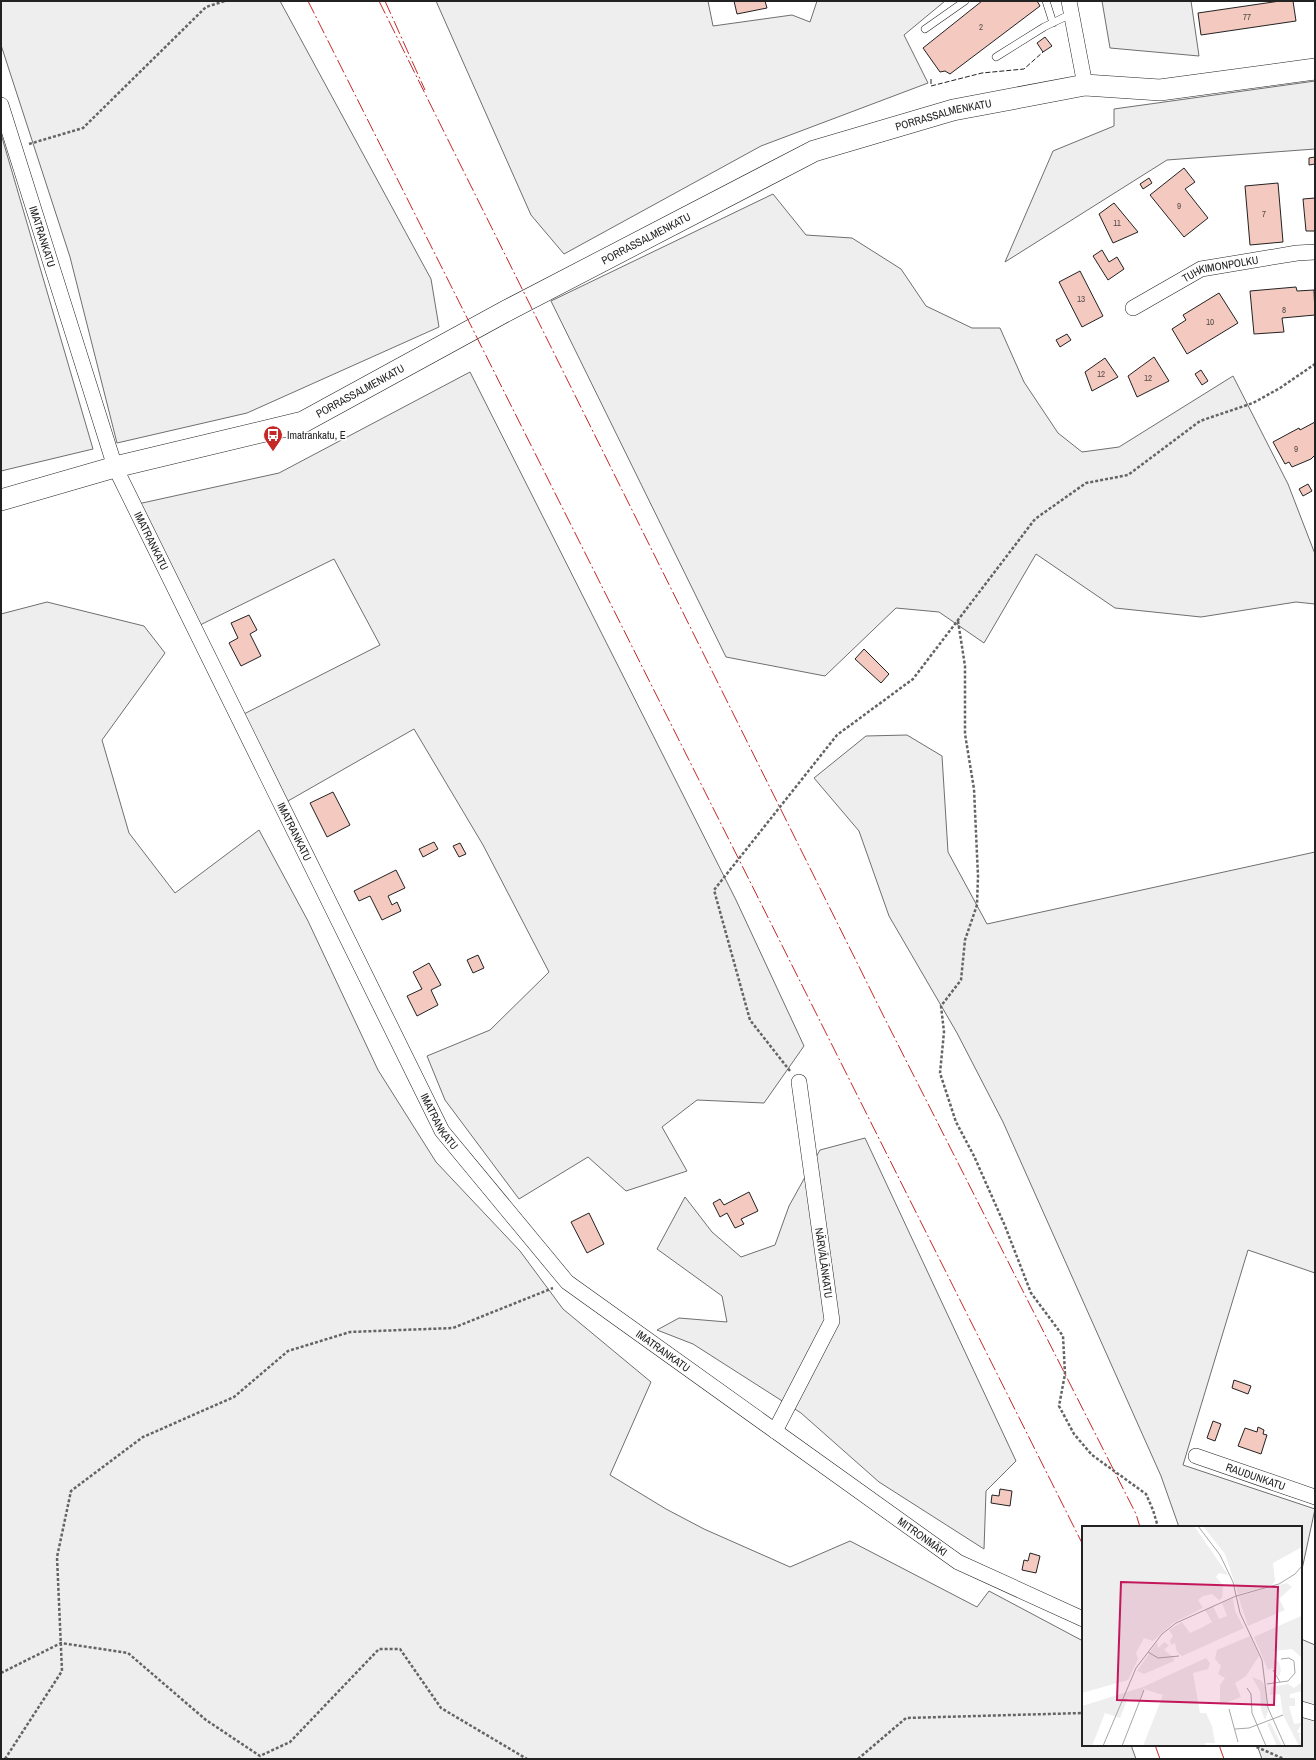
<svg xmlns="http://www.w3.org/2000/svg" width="1316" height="1760" font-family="'Archivo Narrow',sans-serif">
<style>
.green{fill:#eee;stroke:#6f6f6f}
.building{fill:#f3c9c0;stroke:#222}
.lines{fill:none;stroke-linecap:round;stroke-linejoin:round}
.lane-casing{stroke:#222;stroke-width:8}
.street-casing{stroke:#222;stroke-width:16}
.secondary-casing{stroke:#222;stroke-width:22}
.path{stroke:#646464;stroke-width:2.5;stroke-dasharray:3 2;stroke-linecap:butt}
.lane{stroke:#fff;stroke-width:7}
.street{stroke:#fff;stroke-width:15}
.secondary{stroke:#fff;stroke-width:21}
.fence{stroke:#222;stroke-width:1;stroke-dasharray:5 2;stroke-linecap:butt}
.power{stroke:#c62828;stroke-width:1;stroke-dasharray:14 3 2 3;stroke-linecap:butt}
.labels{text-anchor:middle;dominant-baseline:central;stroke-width:3;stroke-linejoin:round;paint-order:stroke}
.number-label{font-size:9px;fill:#564c4a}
.street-label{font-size:11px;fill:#222;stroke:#fff}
.poi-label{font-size:11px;fill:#222;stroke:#fff;text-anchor:start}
.inset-road{fill:none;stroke:#a7a7a7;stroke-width:1}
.view{fill:#c2185b;fill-opacity:0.15;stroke:#c2185b;stroke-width:2}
.inset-edge{fill:none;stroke:#222;stroke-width:2}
</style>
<rect width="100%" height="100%" fill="#fff"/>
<path class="green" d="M 1,1 L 280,1 L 431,279 L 439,327 L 247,413 L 117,443 L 70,257 L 1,45 Z
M 436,1 L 708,1 L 713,26 L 792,15 L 810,22 L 817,1 L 945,1 L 904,35 L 928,83 L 761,146 L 564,254 L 531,215 Z
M 1102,1 L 1191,1 L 1199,56 L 1110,48 Z
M 1315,81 L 1315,149 L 1167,160 L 1005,262 L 1053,151 L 1114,126 L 1114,109 Z
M 1,134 L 93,449 L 1,471 Z
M 773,194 L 806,235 L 852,238 L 901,269 L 926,306 L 972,328 L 1000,328 L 1024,382 L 1058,433 L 1082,452 L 1119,447 L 1233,376 L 1288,484 L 1315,554 L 1315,604 L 1296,602 L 1201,617 L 1115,608 L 1036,554 L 984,643 L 939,612 L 896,608 L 825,676 L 726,657 L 551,301 Z
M 470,372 L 736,900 L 804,1046 L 764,1103 L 697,1100 L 662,1127 L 687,1171 L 626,1191 L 588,1157 L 519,1199 L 445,1100 L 427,1056 L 490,1030 L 549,972 L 483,845 L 414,729 L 281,805 L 238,717 L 380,645 L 334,559 L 194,628 L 133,505 L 279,473 Z
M 47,602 L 144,626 L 165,653 L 102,740 L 129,833 L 175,893 L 259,830 L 308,921 L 378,1070 L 436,1162 L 520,1251 L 563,1309 L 651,1382 L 610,1475 L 666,1509 L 704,1529 L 790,1567 L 850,1541 L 977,1607 L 989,1591 L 1083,1641 L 1083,1745 L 1131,1745 L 1136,1759 L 1,1759 L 1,614 Z
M 907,735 L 942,756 L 948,852 L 987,924 L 1315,852 L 1315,1273 L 1248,1250 L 1183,1465 L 1315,1509 L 1301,1574 L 1301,1527 L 1179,1527 L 1161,1476 L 1003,1122 L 957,1033 L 889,916 L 859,831 L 814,778 L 866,736 Z
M 865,1138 L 1016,1461 L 986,1491 L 984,1549 L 879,1482 L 801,1413 L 693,1344 L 657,1330 L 679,1318 L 727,1322 L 722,1296 L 657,1249 L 685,1197 L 712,1232 L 741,1257 L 775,1245 L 789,1206 L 820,1150 Z
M 1301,1639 L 1315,1645 L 1315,1759 L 1262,1759 L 1257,1745 L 1301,1745 Z"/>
<path class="building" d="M 734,1 L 765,1 L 767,8 L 737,14 Z
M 982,1 L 1037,1 L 1040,6 L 950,74 L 945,71 L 940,72 L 923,48 Z
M 1280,1 L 1293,1 L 1296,21 L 1201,35 L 1198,13 Z
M 1045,37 L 1052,46 L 1043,52 L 1037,43 Z
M 1315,157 L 1315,164 L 1309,165 L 1309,158 Z
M 1184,168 L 1195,182 L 1185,189 L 1208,218 L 1184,237 L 1150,195 Z
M 1149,178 L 1152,183 L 1143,189 L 1140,184 Z
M 1278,183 L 1283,242 L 1250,245 L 1245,186 Z
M 1315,198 L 1315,231 L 1306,231 L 1303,199 Z
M 1114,203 L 1138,232 L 1113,243 L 1099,214 Z
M 1102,250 L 1109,262 L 1117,257 L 1124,269 L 1108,280 L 1093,256 Z
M 1080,271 L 1103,316 L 1082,327 L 1059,282 Z
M 1296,287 L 1297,291 L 1314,290 L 1315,315 L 1282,318 L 1284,332 L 1254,334 L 1250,291 Z
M 1219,293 L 1238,323 L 1187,354 L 1172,329 L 1186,320 L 1183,315 Z
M 1067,334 L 1071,340 L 1060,347 L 1056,340 Z
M 1154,357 L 1169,381 L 1137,397 L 1128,376 Z
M 1105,358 L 1118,377 L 1092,391 L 1085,372 Z
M 1201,370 L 1208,381 L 1202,385 L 1195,374 Z
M 1315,422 L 1315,455 L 1311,459 L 1292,467 L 1289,462 L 1285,464 L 1273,442 L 1299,428 L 1300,430 Z
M 1308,484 L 1312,491 L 1303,496 L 1299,489 Z
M 249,615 L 257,630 L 250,634 L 261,656 L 241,666 L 229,643 L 238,638 L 231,623 Z
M 864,649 L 889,674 L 881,683 L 855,659 Z
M 333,792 L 350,825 L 327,837 L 310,803 Z
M 434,842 L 438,849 L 423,857 L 419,849 Z
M 460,843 L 466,854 L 459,857 L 453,846 Z
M 396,870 L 405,888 L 388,896 L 392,905 L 397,902 L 401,911 L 382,920 L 370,896 L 359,901 L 354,891 Z
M 478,955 L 484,968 L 473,973 L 467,960 Z
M 429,963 L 441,985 L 431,990 L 438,1005 L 417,1016 L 407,996 L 422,989 L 413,972 Z
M 749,1192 L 758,1211 L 741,1219 L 744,1224 L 735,1228 L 727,1213 L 720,1217 L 713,1203 L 720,1199 L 724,1205 Z
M 589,1213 L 604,1244 L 587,1253 L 571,1222 Z
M 1234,1380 L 1251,1386 L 1248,1394 L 1232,1388 Z
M 1213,1421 L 1221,1424 L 1215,1441 L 1207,1438 Z
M 1258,1427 L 1264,1430 L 1263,1434 L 1267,1435 L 1261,1454 L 1238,1446 L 1245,1428 L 1257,1432 Z
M 1000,1489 L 1012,1491 L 1010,1506 L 991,1503 L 992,1495 L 999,1496 Z
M 1030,1553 L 1040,1556 L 1036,1573 L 1022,1570 L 1024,1560 L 1028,1561 Z"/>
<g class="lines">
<g class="lane-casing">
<path id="lane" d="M 1046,1 L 1053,23
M 925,29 L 965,1
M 996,57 L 1044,27 L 1071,14"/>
</g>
<g class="street-casing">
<g id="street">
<path d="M 1069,1 L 1085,85"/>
<path id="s1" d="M 1,105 L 115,467 L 442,1131 L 567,1282 L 958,1562 L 1083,1619"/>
<path id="s2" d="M 1133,308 L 1201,269 L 1297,253 L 1315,252"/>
<path d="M 775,1431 L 832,1321 L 799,1082"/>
<path id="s3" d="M 1196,1456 L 1315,1497"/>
<path d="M 1301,1709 L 1315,1713"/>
</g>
</g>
<g class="secondary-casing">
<g id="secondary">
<path id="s4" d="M 1,500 L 115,467 L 303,422 L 508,310 L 814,151 L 953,110 L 1085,85 L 1160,90 L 1315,69"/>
</g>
</g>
<path class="path" d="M 29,144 L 83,128 L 206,7 L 225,1
M 958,621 L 965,666 L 965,734 L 974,789 L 978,876 L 977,905 L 965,940 L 961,980 L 941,1006 L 944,1032 L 940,1073 L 956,1122 L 974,1156 L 1005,1226 L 1031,1293 L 1063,1336 L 1065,1374 L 1059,1406 L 1074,1434 L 1092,1455 L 1146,1494 L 1153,1510 L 1158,1527
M 790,1071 L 750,1020 L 714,890 L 837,735 L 913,679 L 1035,519 L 1086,483 L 1128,475 L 1200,421 L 1253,403 L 1280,388 L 1315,364
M 1,1673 L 61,1643 L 128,1653 L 206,1720 L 260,1756 L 290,1742 L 379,1649 L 400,1649 L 441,1708 L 527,1759
M 1252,1745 L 1284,1759
M 5,1759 L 62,1671 L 57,1557 L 71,1491 L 143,1437 L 234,1397 L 288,1351 L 350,1332 L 453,1328 L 553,1288
M 858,1759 L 906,1718 L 1083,1713"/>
<use href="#lane" class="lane"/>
<use href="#street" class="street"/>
<use href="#secondary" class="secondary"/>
<path class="fence" d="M 931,79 L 931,86 L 982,73 L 1024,69 L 1043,52"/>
<path class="power" d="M 308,1 L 1083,1545
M 379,1 L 885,1019 L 1136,1514 L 1140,1527
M 385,1 L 425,90
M 1155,1745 L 1160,1759
M 1219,1745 L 1224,1759"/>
</g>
<defs>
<g id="bus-pin" transform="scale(1)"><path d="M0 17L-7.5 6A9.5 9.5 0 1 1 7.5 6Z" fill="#c62828" stroke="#fff"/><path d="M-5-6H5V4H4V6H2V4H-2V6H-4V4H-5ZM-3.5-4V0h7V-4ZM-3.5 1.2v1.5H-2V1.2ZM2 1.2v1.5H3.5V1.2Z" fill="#fff"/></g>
</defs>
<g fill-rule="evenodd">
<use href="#bus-pin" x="273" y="435"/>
</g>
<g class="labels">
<g class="number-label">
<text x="1247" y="17">77</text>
<text x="981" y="27">2</text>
<text x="1179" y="206">9</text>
<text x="1264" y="214">7</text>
<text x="1117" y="223">11</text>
<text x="1081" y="299">13</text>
<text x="1284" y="310">8</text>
<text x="1210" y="322">10</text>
<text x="1101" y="374">12</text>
<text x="1148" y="378">12</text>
<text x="1296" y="449">9</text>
</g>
<g class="street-label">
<text stroke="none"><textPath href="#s4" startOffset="1025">PORRASSALMENKATU</textPath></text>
<text stroke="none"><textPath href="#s1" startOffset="138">IMATRANKATU</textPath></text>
<text stroke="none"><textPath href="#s4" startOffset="701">PORRASSALMENKATU</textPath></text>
<text stroke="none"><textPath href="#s2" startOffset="97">TUHKIMONPOLKU</textPath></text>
<text stroke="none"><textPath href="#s4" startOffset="377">PORRASSALMENKATU</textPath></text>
<text stroke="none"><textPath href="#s1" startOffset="462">IMATRANKATU</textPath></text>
<text stroke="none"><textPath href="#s1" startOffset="786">IMATRANKATU</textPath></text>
<text stroke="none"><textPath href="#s1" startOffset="1110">IMATRANKATU</textPath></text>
<text transform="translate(824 1263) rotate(82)">NÄRVÄLÄNKATU</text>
<text stroke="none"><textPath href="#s1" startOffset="1434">IMATRANKATU</textPath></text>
<text stroke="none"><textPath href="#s3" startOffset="63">RAUDUNKATU</textPath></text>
<text stroke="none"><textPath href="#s1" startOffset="1753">MITRONMÄKI</textPath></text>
</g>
<g class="poi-label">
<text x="287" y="435">Imatrankatu, E</text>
</g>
</g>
<g transform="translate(1082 1526)">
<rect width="220" height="220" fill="#fff"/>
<path d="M 0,0 L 112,0 L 146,49 L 137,47 L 134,51 L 141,59 L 140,72 L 137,74 L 130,68 L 121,70 L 116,74 L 121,82 L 91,97 L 71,115 L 62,112 L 54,127 L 56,133 L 46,154 L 0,167 ZM 121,0 L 220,0 L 220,21 L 191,37 L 193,55 L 189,60 L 156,68 L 143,28 ZM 205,57 L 210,61 L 197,73 L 203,84 L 166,100 L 156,70 ZM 151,72 L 153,85 L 162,102 L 100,130 L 95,126 L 93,117 L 89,119 L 88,114 L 91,110 L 87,104 L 100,96 L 108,107 L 119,102 L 130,96 L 123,84 L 131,80 L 137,93 L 145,90 L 140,77 ZM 219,90 L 220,132 L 210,123 L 192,125 L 192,134 L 197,136 L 199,144 L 197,151 L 190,142 L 186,144 L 172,111 ZM 168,110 L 177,130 L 164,150 L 153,157 L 159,171 L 138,179 L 138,159 L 143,152 L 136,148 L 139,140 L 133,133 L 135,124 ZM 75,116 L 76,122 L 82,116 L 87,119 L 82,124 L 91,131 L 92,135 L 62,148 L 55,145 ZM 124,132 L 128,137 L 126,143 L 111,147 L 118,187 L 124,187 L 130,200 L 133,217 L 123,217 L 123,220 L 61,220 L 81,169 L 62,163 L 57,174 L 46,172 L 38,192 L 23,187 L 10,220 L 0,220 L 0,180 L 61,161 ZM 170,151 L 180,155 L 183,161 L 186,185 L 183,194 L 179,184 L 178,165 ZM 220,156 L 220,165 L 208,168 L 208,172 L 213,172 L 213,180 L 207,180 L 212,198 L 220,197 L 215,206 L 220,208 L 217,209 L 220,220 L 217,220 L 201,189 L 198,168 L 188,169 L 189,161 L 206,158 L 212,162 ZM 188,196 L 200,220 L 195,220 L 185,198 Z" fill="#eee"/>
<path class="inset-road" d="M 116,0 L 138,29 L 151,56 L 158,87 L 180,134 L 186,182 L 203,220M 66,126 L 76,132 L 97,130M 191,144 L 198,156M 185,158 L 206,155 L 213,147 L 212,135 L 207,132 L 199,133M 165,162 L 169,168 L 170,187 L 184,220M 147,183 L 156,216M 153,203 L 167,202 L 201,189M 21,220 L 54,142 L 80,108 L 94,97 L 154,70 L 197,58 L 213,48 L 220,40M 40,220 L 62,164"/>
<path class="view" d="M 39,56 L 196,61 L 192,179 L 35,174 Z"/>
<rect width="220" height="220" class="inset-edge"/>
</g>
<rect width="1316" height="1760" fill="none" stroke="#222222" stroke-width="4"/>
</svg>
